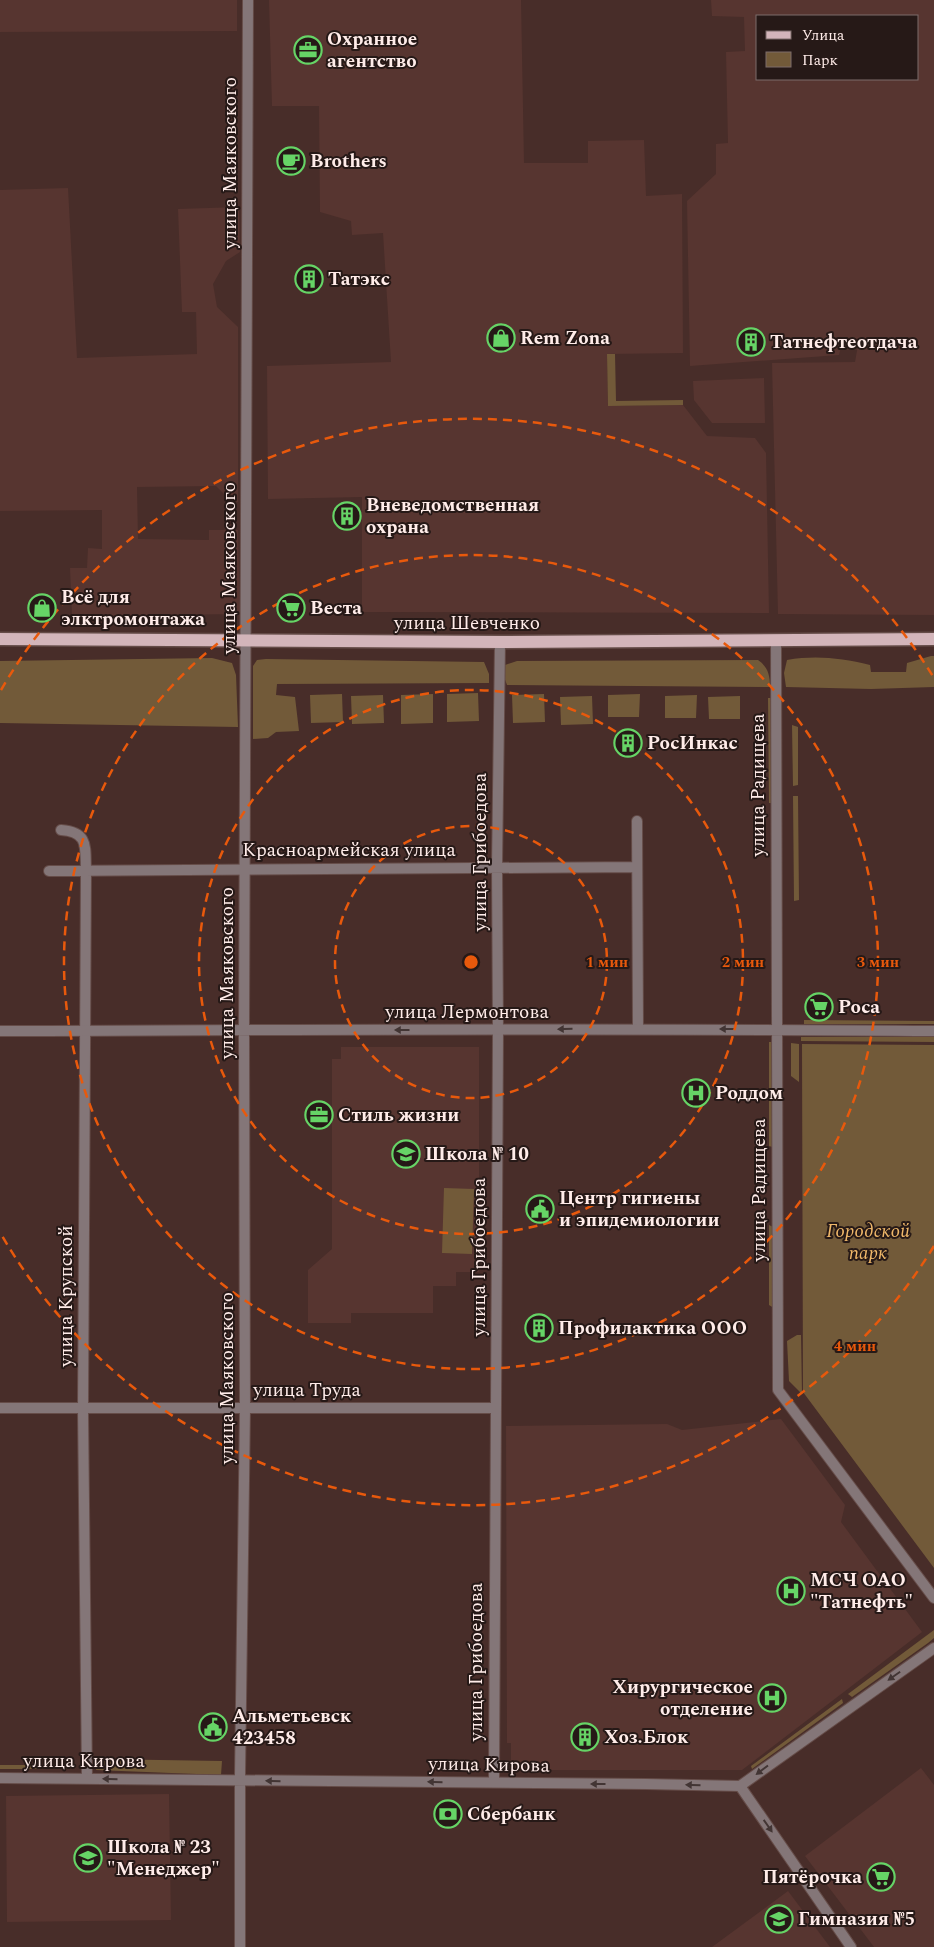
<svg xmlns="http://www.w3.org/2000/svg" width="934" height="1947" font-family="Spectral,serif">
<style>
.built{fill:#573530;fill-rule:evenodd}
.green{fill:#725a39}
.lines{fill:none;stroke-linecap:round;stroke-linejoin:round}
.minor-casing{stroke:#654c48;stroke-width:12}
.tertiary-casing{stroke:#654c48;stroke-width:12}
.primary-casing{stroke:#654c48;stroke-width:15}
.minor{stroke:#847678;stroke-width:10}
.tertiary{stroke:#847678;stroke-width:10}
.primary{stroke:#d3b5ba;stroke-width:12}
.oneway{fill:#423534}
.ring{fill:none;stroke:#e8590c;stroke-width:2.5;stroke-dasharray:9 6}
.labels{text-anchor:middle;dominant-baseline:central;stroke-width:4;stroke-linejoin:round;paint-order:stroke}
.poi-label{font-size:19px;font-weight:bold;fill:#ffece9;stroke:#261917;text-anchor:start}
.street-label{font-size:19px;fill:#ffece9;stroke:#261917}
.park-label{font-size:19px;font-style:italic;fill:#f0b86a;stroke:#261917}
.centre{fill:#e8590c;stroke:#261917;stroke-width:2.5}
.ring-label{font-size:15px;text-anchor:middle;font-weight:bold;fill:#e8590c;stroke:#261917;stroke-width:4;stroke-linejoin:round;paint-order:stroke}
</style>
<rect width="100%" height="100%" fill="#482d29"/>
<path class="built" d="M 0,0 L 237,0 L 237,31 L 0,32 Z
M 269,0 L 521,0 L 524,163 L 588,163 L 588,141 L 644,140 L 646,196 L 682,194 L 683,353 L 607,354 L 608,406 L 683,405 L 707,436 L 755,438 L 766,453 L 769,613 L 362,612 L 362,497 L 268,499 L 267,366 L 391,362 L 383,233 L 352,235 L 351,221 L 320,212 L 319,106 L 272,106 Z
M 711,0 L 934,0 L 934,615 L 778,614 L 772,363 L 855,362 L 858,345 L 842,343 L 839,355 L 690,366 L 687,201 L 716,174 L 716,144 L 728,143 L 726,52 L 745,51 L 744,17 L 712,16 ZM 758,16 L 918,16 L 918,79 L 758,79 Z
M 68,188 L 77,358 L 197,354 L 196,312 L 182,312 L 178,209 L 239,207 L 240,252 L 226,261 L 213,284 L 217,307 L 238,327 L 238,502 L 232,502 L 216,486 L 137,487 L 138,539 L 209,540 L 209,530 L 238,530 L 240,614 L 72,616 L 70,568 L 87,568 L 88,548 L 102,549 L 102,510 L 0,511 L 0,190 Z
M 764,378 L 765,423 L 712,423 L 694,400 L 693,381 Z
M 341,1047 L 479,1047 L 479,1272 L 456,1272 L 456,1286 L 433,1286 L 433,1313 L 351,1313 L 351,1323 L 308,1323 L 308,1270 L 332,1249 L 332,1059 L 341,1059 Z
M 781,1419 L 845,1505 L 841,1522 L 922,1632 L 742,1770 L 511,1770 L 511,1743 L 507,1743 L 506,1426 L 667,1424 L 682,1430 Z
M 921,1768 L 934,1785 L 934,1947 L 874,1947 L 805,1856 Z
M 169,1794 L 171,1920 L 7,1922 L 6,1796 Z
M 788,1891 L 830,1947 L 712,1947 Z"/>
<path class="green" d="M 607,354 L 615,354 L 616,401 L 683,400 L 683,405 L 608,406 Z
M 931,656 L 934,656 L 934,687 L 871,689 L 786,687 L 784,673 L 787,660 C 816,655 841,658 870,665 L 871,672 L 906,672 L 907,663 Z
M 212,658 L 232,663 L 236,675 L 238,727 L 0,723 L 0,661 Z
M 266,659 L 484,662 L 489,674 L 489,683 L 277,684 L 276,695 L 295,697 L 299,731 L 276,732 L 268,738 L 253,739 L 253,666 L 257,660 Z
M 758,660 C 768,667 770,675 770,687 L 507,685 L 503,674 L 505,665 L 517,661 Z
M 478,693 L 479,721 L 447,722 L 447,694 Z
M 342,694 L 343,722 L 311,723 L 310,695 Z
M 433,694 L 433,723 L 401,724 L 401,695 Z
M 544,694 L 545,722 L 513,723 L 512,695 Z
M 640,694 L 639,717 L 608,717 L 608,695 Z
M 383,695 L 384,723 L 352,724 L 351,696 Z
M 697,695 L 696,718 L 665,718 L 665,696 Z
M 592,696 L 593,724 L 561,725 L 560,697 Z
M 740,696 L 740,719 L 709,719 L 708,697 Z
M 768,698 L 775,698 L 776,803 L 769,803 Z
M 792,725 L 798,727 L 798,785 L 793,786 Z
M 793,796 L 798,796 L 799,900 L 794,901 Z
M 804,1020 L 934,1021 L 934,1024 L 804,1024 Z
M 801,1037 L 934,1037 L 934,1042 L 801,1041 Z
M 769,1042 L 776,1042 L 776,1148 L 769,1146 Z
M 791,1043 L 799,1044 L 799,1082 L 791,1076 Z
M 802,1044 L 934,1045 L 934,1568 L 803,1392 Z
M 444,1188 L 474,1189 L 472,1254 L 442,1253 Z
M 769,1225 L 777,1229 L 777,1310 L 769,1305 Z
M 797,1335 L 801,1335 L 802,1394 L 789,1381 L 787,1341 Z
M 934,1630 L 934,1638 L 928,1643 L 852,1697 L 848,1694 Z
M 842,1699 L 843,1703 L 752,1769 L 751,1766 Z
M 98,1759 L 222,1761 L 221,1775 L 96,1770 Z
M 0,1765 L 67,1765 L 67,1769 L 0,1769 Z"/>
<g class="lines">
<g class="minor-casing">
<path id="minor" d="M 637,821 L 638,1028
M 61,830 C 89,832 85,847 86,870 L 83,1410 L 87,1778
M 49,871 L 637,867
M 0,1408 L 495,1408
M 494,1782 L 498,1031 L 497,867 L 500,642
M 740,1786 L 851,1947"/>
</g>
<g class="tertiary-casing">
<path id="tertiary" d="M 776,640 L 778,1390 L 934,1598
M 0,1031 C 311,1030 623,1028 934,1031
M 0,1778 L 646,1784 L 740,1786 L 934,1648
M 240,1947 L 240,1775 L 245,1408 L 244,1030 L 248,0"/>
</g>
<g class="primary-casing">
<path id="primary" d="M 0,639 L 500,642 L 934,639"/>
</g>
<use href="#minor" class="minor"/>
<use href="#tertiary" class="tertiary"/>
<use href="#primary" class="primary"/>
</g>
<defs><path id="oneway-solid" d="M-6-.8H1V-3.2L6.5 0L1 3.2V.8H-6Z" transform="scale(1.25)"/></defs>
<g class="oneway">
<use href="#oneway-solid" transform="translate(565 1029) rotate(179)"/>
<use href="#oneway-solid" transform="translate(727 1029) rotate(-180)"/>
<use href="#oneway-solid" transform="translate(402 1030) rotate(-180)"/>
<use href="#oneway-solid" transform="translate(894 1676) rotate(145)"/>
<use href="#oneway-solid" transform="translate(762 1770) rotate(143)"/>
<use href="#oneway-solid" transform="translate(110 1779) rotate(-179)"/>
<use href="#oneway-solid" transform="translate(273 1781) rotate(-179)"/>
<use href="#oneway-solid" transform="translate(435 1782) rotate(-179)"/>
<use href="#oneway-solid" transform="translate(598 1784) rotate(-180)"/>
<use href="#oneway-solid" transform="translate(693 1785) rotate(-178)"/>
<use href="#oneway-solid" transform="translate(768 1826) rotate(55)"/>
</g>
<g class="ring">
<circle cx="471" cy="962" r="136"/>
<circle cx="471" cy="962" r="272"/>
<circle cx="471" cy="962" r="407"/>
<path d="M934 1246A543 543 0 0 1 1 1234M1 690A543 543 0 0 1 934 678"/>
</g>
<defs>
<g id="office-ring" transform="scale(1.4375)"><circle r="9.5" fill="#261917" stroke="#66d466" stroke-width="1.5"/><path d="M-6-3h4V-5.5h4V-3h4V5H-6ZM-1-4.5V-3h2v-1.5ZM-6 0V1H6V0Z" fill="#66d466"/></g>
<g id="cafe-ring" transform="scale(1.4375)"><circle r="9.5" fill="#261917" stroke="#66d466" stroke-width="1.5"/><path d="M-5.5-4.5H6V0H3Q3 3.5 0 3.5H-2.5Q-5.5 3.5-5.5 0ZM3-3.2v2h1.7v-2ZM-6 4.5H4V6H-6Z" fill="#66d466"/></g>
<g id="building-ring" transform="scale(1.4375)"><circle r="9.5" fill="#261917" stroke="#66d466" stroke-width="1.5"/><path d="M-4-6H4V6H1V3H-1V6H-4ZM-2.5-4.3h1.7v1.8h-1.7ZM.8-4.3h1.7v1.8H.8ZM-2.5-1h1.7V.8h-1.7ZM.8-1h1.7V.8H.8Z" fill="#66d466"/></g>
<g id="shop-ring" transform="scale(1.4375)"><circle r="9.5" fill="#261917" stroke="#66d466" stroke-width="1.5"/><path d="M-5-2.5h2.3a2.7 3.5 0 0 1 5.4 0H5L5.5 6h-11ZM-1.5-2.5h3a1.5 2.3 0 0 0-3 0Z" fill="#66d466"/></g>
<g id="supermarket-ring" transform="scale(1.4375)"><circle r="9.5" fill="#261917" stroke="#66d466" stroke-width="1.5"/><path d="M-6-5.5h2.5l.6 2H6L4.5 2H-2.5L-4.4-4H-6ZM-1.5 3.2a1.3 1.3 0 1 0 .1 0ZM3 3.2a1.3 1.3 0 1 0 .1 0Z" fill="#66d466"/></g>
<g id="hospital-ring" transform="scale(1.4375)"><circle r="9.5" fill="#261917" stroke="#66d466" stroke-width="1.5"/><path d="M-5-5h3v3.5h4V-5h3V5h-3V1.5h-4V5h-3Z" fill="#66d466"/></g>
<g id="school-ring" transform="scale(1.4375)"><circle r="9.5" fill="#261917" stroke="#66d466" stroke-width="1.5"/><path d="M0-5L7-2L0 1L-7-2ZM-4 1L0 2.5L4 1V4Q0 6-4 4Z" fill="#66d466"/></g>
<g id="civic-ring" transform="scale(1.4375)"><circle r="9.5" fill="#261917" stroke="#66d466" stroke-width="1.5"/><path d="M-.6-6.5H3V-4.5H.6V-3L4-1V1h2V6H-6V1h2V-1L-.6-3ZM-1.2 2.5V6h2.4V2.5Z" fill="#66d466"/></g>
<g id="bank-ring" transform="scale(1.4375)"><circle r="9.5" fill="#261917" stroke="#66d466" stroke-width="1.5"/><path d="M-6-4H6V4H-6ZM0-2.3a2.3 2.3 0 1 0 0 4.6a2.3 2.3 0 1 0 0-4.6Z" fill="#66d466"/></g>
</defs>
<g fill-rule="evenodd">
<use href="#office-ring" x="308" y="50"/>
<use href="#cafe-ring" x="291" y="161"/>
<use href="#building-ring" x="309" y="279"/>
<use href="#shop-ring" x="501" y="338"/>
<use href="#building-ring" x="751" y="342"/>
<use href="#building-ring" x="347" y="516"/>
<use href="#shop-ring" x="42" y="608"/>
<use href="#supermarket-ring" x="291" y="608"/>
<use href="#building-ring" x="628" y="743"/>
<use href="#supermarket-ring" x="819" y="1007"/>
<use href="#hospital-ring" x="696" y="1093"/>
<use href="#office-ring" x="319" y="1115"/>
<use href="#school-ring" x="406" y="1154"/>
<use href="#civic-ring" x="540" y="1209"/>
<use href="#building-ring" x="539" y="1328"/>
<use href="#hospital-ring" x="791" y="1591"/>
<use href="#hospital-ring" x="772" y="1698"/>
<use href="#civic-ring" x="213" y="1727"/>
<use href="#building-ring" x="585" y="1737"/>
<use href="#bank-ring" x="448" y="1814"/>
<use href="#school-ring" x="88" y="1858"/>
<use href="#supermarket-ring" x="881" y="1877"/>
<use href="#school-ring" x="779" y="1919"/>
</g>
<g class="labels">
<g class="poi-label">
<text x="327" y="39">Охранное<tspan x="327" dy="22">агентство</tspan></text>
<text x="310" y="161">Brothers</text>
<text x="328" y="279">Татэкс</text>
<text x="520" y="338">Rem Zona</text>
<text x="770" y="342">Татнефтеотдача</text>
<text x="366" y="505">Вневедомственная<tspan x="366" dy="22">охрана</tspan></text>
<text x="61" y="597">Всё для<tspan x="61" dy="22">элктромонтажа</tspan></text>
<text x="310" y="608">Веста</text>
<text x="647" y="743">РосИнкас</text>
<text x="838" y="1007">Роса</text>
<text x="715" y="1093">Роддом</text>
<text x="338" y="1115">Стиль жизни</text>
<text x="425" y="1154">Школа № 10</text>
<text x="559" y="1198">Центр гигиены<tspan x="559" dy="22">и эпидемиологии</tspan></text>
<text x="558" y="1328">Профилактика ООО</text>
<text x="810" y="1580">МСЧ ОАО<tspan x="810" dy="22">"Татнефть"</tspan></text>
<text x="753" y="1687" text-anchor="end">Хирургическое<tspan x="753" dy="22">отделение</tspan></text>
<text x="232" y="1716">Альметьевск<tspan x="232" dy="22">423458</tspan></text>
<text x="604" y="1737">Хоз.Блок</text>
<text x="467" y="1814">Сбербанк</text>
<text x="107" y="1847">Школа № 23<tspan x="107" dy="22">"Менеджер"</tspan></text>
<text x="862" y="1877" text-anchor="end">Пятёрочка</text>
<text x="798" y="1919">Гимназия №5</text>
</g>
<g class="street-label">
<text transform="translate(230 163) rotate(-90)">улица Маяковского</text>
<text transform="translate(229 568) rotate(-90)">улица Маяковского</text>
<text x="467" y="623">улица Шевченко</text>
<text transform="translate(758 785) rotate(-90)">улица Радищева</text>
<text x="349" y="850">Красноармейская улица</text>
<text transform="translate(480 852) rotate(-90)">улица Грибоедова</text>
<text transform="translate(227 973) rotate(-90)">улица Маяковского</text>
<text x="467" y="1012">улица Лермонтова</text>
<text transform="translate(759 1190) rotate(-90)">улица Радищева</text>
<text transform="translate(479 1257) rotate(-90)">улица Грибоедова</text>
<text transform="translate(66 1296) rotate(-90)">улица Крупской</text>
<text transform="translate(227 1378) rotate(-90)">улица Маяковского</text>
<text x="307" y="1390">улица Труда</text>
<text transform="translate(476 1662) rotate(-90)">улица Грибоедова</text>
<text x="84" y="1761">улица Кирова</text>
<text transform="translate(489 1765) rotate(1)">улица Кирова</text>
</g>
<g class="park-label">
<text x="868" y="1231">Городской<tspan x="868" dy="22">парк</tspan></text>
</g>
</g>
<circle cx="471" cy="962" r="8" class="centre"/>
<g class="ring-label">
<text x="607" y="967">1 мин</text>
<text x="743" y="967">2 мин</text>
<text x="878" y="967">3 мин</text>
<text x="855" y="1351">4 мин</text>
</g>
<rect x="756" y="15" width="162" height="65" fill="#261917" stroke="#7d6d6b"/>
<rect x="766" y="31" width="25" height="8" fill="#d3b5ba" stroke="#7d6d6b"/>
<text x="802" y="40" font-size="15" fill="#ffece9">Улица</text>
<rect x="766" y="52" width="25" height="15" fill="#725a39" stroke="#7d6d6b"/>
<text x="802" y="65" font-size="15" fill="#ffece9">Парк</text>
</svg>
